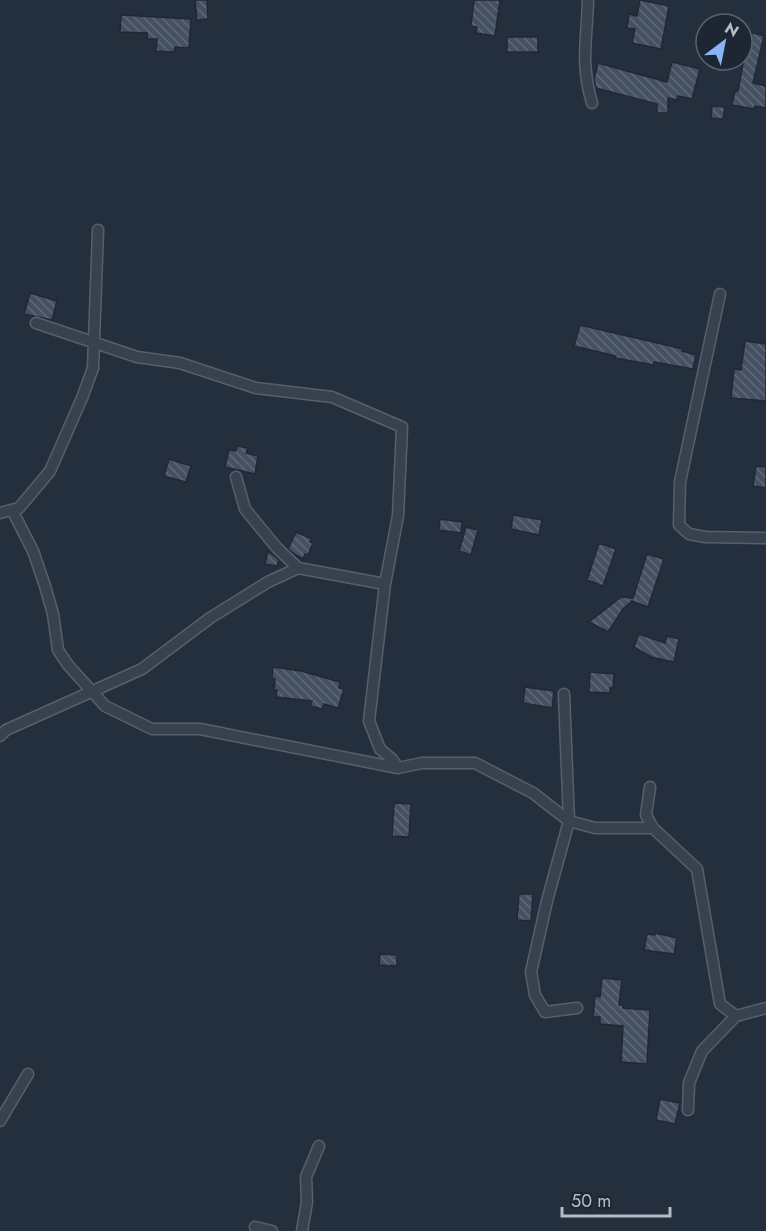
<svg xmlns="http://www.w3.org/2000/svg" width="766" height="1231" font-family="Jost,sans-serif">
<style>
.building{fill:url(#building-back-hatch);stroke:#1f2835;stroke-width:1.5}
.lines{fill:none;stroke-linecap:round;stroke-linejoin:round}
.minor-casing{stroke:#565f6c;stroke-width:13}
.minor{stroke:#38414e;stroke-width:10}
</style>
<defs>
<pattern id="building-back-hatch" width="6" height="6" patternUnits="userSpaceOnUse" patternTransform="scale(1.5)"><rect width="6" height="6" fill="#455162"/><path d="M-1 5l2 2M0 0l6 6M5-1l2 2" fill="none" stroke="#5d6877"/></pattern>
</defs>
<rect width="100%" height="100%" fill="#242f3e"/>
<path class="building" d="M 195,0 L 207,0 L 208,19 L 197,20 Z
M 474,0 L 500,0 L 495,36 L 476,33 L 477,27 L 471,26 Z
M 640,0 L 669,6 L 661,49 L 632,43 L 635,29 L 627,28 L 629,14 L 637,16 Z
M 121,15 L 191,19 L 189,48 L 175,47 L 174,52 L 156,51 L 157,39 L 147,39 L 147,33 L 120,32 Z
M 749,32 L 764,36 L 753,83 L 766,86 L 766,108 L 755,106 L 754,109 L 732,105 L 735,91 L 738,91 Z
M 507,37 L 538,37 L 538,52 L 507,52 Z
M 672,62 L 700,69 L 692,99 L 678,96 L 677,100 L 668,98 L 668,113 L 657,113 L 657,104 L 596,88 L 594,79 L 598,63 L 667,82 Z
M 712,106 L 725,107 L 723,119 L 711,118 Z
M 30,293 L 57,301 L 52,320 L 24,314 Z
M 580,325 L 683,349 L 682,351 L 696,355 L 693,369 L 654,362 L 654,365 L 615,358 L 616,356 L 574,346 Z
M 745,341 L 766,344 L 766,401 L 731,398 L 734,369 L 741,370 Z
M 237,446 L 248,448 L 246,453 L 258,456 L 255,474 L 225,467 L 229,450 L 236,451 Z
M 169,459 L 191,466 L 186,482 L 164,476 Z
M 756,466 L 766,467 L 766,488 L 753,486 Z
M 513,515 L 542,520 L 539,535 L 511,529 Z
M 440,519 L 462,522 L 461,533 L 439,530 Z
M 466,527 L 478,530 L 471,555 L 459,551 Z
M 296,532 L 312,539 L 310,542 L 313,543 L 308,555 L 305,554 L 303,559 L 296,555 L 288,549 Z
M 599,543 L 616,549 L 603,586 L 587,580 Z
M 268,551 L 279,560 L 277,566 L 265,564 Z
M 647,554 L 664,559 L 648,607 L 632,601 L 623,609 L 608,632 L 589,622 L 621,597 L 633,598 Z
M 639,634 L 665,643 L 667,636 L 679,639 L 674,662 L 651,657 L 634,647 Z
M 273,667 L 301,671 L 340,682 L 339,688 L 344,689 L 338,708 L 324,704 L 322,709 L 310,706 L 312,701 L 276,697 L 277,690 L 274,690 L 275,679 L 272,678 Z
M 590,672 L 614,674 L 613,688 L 610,688 L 610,693 L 589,692 Z
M 525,687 L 554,691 L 552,708 L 523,703 Z
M 394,803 L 411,804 L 409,837 L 392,836 Z
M 519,894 L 533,894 L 531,921 L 517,920 Z
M 655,933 L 677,938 L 674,954 L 644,950 L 647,934 L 655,935 Z
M 380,954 L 397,955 L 397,966 L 379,965 Z
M 602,978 L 622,980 L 619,1005 L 623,1005 L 623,1008 L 650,1010 L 647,1064 L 621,1062 L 623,1026 L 600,1024 L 600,1017 L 593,1017 L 595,996 L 600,997 Z
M 660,1099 L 680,1103 L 675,1124 L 656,1120 Z"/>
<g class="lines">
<g class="minor-casing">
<path id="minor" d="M 588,0 C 587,40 580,62 592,103
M 720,294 L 680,482 L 679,525 L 689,534 L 705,537 L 766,538
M 36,323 L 137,357 L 180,363 L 256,388 L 332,397 L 402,427 L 398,516 L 385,584 L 369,721 L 380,749 L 392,759 L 398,768
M 236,477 L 245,509 L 277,548 L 298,568
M 12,510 L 33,551 L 45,586 L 53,614 L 58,650 L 68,665 L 105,706 L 152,729 L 200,729 L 398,768 L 422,763 L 475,763 L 533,793 L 569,821 L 595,828 L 653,828 L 697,869 L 720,1004 L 736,1016 L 766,1008
M 0,513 L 19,508 L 50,471 L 82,398 L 93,368 L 98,230
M 564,694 L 569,821 L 547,901 L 531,972 L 535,995 L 545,1012 L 577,1008
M 0,736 L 6,730 L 142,669 L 210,618 L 268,582 L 298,568 L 385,584
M 650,787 L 646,815 L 653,828
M 688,1110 L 689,1083 L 702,1051 L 736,1016
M 0,1121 L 28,1074
M 255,1227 L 272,1231
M 302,1231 L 307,1202 L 306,1177 L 319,1146"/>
</g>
<use href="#minor" class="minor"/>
</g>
<g transform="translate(724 42) rotate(32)"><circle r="28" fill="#1d2633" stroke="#59626f" stroke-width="1.5"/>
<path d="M0-4.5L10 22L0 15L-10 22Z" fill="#8ab4f8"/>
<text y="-9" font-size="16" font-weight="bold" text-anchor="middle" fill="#b4bcc9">N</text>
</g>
<path d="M562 1207v9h108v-9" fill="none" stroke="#b4bcc9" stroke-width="3"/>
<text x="571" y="1207" font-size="18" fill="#b4bcc9" stroke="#1d2633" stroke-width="4.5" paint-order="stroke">50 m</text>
</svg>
